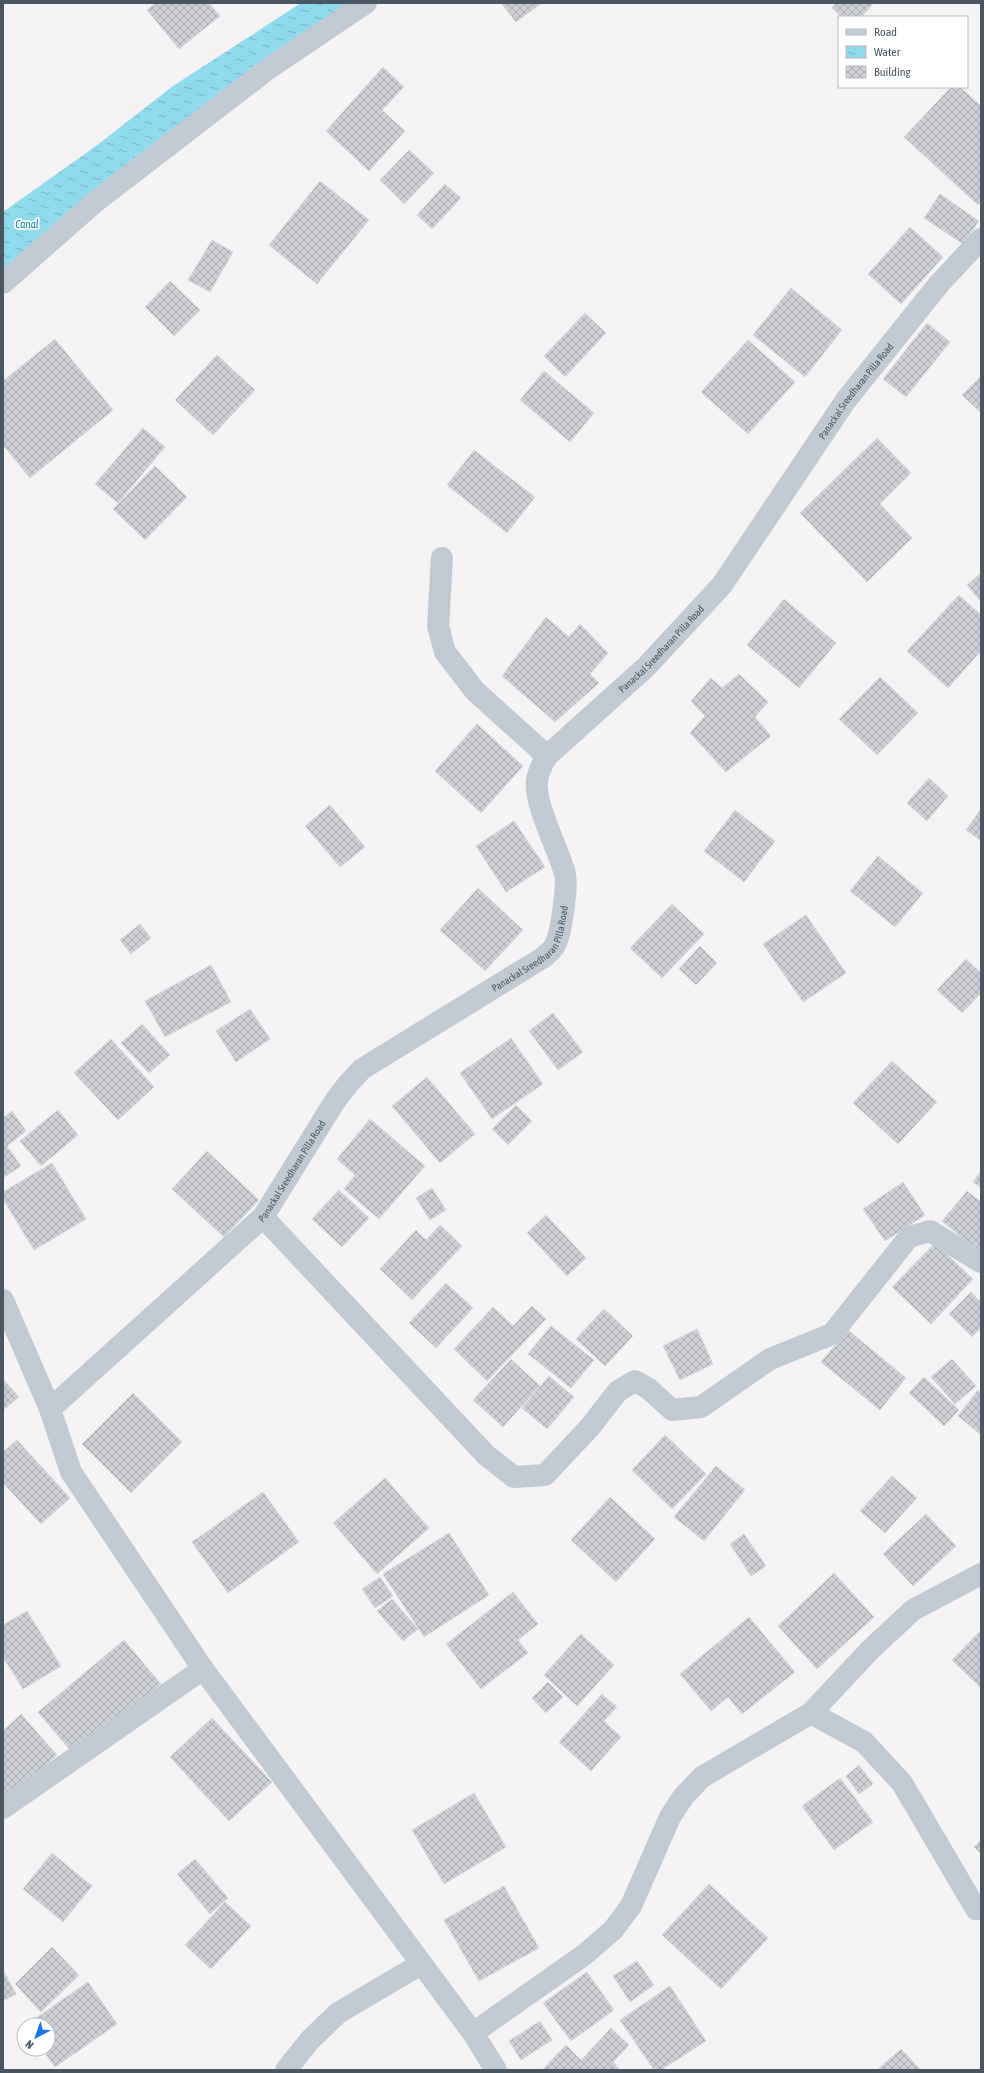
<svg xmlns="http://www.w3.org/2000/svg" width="984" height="2073" font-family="'Asap Condensed',sans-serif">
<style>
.water{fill:url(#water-ripples)}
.building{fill:url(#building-cross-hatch);stroke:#d7d9de}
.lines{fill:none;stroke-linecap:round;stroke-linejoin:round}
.minor{stroke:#c1cad2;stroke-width:22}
.labels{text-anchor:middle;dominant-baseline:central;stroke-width:3.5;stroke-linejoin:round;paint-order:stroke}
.street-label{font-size:10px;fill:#4a5661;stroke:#fff}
.water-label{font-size:11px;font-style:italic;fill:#0c7c9b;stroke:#fff}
</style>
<defs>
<pattern id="water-ripples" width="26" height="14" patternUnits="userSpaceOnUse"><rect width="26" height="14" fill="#90daee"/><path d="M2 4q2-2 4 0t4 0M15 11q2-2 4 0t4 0" fill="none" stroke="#78b4c4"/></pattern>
<pattern id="building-cross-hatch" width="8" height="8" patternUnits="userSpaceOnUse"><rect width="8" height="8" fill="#cdcfd5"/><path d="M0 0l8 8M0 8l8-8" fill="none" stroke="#a8abb0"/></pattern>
</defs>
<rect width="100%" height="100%" fill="#f5f3f3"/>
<path class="water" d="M 301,3 L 354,3 L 3,271 L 3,212 L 96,146 L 173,86 Z"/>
<path class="building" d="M 156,3 L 209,3 L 220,16 L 179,49 L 147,10 Z
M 501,3 L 542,3 L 516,22 Z
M 836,3 L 874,3 L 861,17 L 842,17 L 832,8 Z
M 383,67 L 404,87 L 382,110 L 405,131 L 369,171 L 326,131 Z
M 951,87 L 960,87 L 981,106 L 981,202 L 978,205 L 904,137 Z
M 409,150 L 434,173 L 404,204 L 380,180 Z
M 320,181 L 369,220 L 317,284 L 269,245 Z
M 445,184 L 461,198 L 432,229 L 417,215 Z
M 940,194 L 979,221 L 963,244 L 924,218 Z
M 910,227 L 943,257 L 901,304 L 868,274 Z
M 212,240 L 233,252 L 210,292 L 188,280 Z
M 170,281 L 200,310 L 174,336 L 145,307 Z
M 791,288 L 842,330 L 805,377 L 753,335 Z
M 585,313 L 606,333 L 565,377 L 544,356 Z
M 927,323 L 950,342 L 906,397 L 883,379 Z
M 55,339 L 113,410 L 30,478 L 3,445 L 3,381 Z
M 748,340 L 795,382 L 748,434 L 701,392 Z
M 217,355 L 255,390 L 213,435 L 175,400 Z
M 544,371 L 594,413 L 570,442 L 520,400 Z
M 981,376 L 981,413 L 962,395 Z
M 143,428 L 165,447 L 118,503 L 95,484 Z
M 877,438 L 911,473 L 880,504 L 912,538 L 867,582 L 800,513 Z
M 474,450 L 535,497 L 507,533 L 447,485 Z
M 155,466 L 187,497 L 145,540 L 113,509 Z
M 981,573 L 981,602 L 967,585 Z
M 959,595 L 981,615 L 981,651 L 948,688 L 907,651 Z
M 784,599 L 836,643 L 799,688 L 747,645 Z
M 546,617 L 569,637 L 580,624 L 608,653 L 590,674 L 599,683 L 555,722 L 502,676 Z
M 739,674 L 768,702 L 755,717 L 771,736 L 726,772 L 690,733 L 705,716 L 691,701 L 711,678 L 722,688 Z
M 880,677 L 918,713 L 877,755 L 839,719 Z
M 477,724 L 523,766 L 481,813 L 435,771 Z
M 929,778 L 948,796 L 927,821 L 907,803 Z
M 330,805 L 365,847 L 340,867 L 305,826 Z
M 981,809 L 981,841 L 966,830 Z
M 735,810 L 775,841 L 744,882 L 704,851 Z
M 514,821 L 545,867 L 506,892 L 476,846 Z
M 878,856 L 923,893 L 895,927 L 850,891 Z
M 478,888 L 523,930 L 485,971 L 440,930 Z
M 672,904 L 704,934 L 662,978 L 630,948 Z
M 806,915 L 846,973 L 803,1002 L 763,944 Z
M 140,924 L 151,938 L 131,954 L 120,940 Z
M 700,946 L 717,963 L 696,985 L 679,969 Z
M 966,959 L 981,973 L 981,993 L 962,1013 L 937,990 Z
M 211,965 L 231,1002 L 165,1037 L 145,1001 Z
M 250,1009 L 270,1039 L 236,1062 L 216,1031 Z
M 553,1013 L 583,1052 L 558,1070 L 529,1031 Z
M 142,1024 L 170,1055 L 149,1073 L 121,1043 Z
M 511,1038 L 543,1084 L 492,1119 L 460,1073 Z
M 111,1039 L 154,1087 L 118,1120 L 74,1073 Z
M 892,1061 L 937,1102 L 898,1144 L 853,1103 Z
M 427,1077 L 475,1134 L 440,1163 L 392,1106 Z
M 516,1105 L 532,1121 L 508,1145 L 492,1129 Z
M 58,1110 L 78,1135 L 41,1166 L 20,1141 Z
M 12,1111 L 26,1131 L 7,1146 L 21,1166 L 3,1178 L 3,1118 Z
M 370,1119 L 425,1166 L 379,1219 L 344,1189 L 355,1175 L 337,1159 Z
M 207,1151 L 259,1200 L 224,1237 L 172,1189 Z
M 52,1163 L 86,1219 L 34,1250 L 3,1199 L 3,1192 Z
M 981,1171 L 981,1188 L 973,1182 Z
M 903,1182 L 925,1215 L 885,1241 L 863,1209 Z
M 432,1188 L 446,1210 L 430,1220 L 416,1198 Z
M 339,1190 L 369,1218 L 342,1247 L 312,1219 Z
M 967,1191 L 981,1202 L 981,1253 L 942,1221 Z
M 546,1215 L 586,1258 L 567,1276 L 527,1233 Z
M 440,1225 L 462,1246 L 412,1300 L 380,1269 L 416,1230 L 426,1240 Z
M 935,1243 L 973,1279 L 931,1324 L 892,1287 Z
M 446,1283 L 473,1308 L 436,1348 L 409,1323 Z
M 971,1292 L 981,1302 L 981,1328 L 972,1337 L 949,1314 Z
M 532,1306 L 546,1319 L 487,1381 L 454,1349 L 493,1307 L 513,1326 Z
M 604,1309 L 633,1336 L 605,1366 L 576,1339 Z
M 551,1326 L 594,1360 L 571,1388 L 528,1354 Z
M 697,1329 L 713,1364 L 680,1380 L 663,1346 Z
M 848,1330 L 906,1378 L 880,1410 L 821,1362 Z
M 511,1359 L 540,1386 L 503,1427 L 473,1400 Z
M 952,1359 L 976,1386 L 955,1404 L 931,1377 Z
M 549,1376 L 574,1397 L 547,1429 L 522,1408 Z
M 924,1377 L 959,1410 L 944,1426 L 909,1393 Z
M 3,1379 L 19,1397 L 3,1410 Z
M 978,1390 L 981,1393 L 981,1435 L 958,1416 Z
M 133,1393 L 182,1442 L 131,1493 L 82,1444 Z
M 665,1435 L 706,1474 L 672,1509 L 632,1470 Z
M 17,1440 L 70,1498 L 41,1524 L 3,1483 L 3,1452 Z
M 716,1466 L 745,1490 L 704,1541 L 674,1517 Z
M 892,1476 L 917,1498 L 885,1533 L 860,1511 Z
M 385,1478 L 429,1528 L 377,1574 L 333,1523 Z
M 263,1492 L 299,1542 L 228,1593 L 192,1542 Z
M 610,1497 L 655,1539 L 616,1582 L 571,1540 Z
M 926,1514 L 956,1546 L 913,1586 L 883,1554 Z
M 449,1533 L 489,1595 L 424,1637 L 383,1574 Z
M 744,1534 L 766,1566 L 751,1576 L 730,1544 Z
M 834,1573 L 874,1617 L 817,1669 L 778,1626 Z
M 380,1577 L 393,1596 L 375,1608 L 362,1589 Z
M 513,1592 L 538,1624 L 518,1640 L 528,1653 L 481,1689 L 446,1644 Z
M 392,1599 L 418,1629 L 403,1641 L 377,1611 Z
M 27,1611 L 61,1666 L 23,1689 L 3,1657 L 3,1625 Z
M 749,1617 L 795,1672 L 742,1714 L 728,1697 L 711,1711 L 680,1674 Z
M 981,1630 L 981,1688 L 952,1660 Z
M 581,1634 L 614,1665 L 577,1706 L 544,1675 Z
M 124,1640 L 161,1684 L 75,1756 L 38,1712 Z
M 548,1682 L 563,1697 L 546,1713 L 532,1698 Z
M 602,1694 L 617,1707 L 604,1721 L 621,1737 L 591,1771 L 559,1742 Z
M 21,1714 L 57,1755 L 3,1803 L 3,1731 Z
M 212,1718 L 272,1782 L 229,1821 L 170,1757 Z
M 859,1765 L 873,1784 L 859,1794 L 846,1776 Z
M 840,1778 L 873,1822 L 834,1850 L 802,1806 Z
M 474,1793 L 506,1847 L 444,1884 L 412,1830 Z
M 981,1840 L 981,1854 L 974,1847 Z
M 52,1853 L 92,1886 L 63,1922 L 23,1889 Z
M 195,1859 L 228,1898 L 210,1914 L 177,1874 Z
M 709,1884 L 768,1938 L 721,1989 L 662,1935 Z
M 504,1886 L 539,1948 L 479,1981 L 444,1920 Z
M 225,1902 L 251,1926 L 211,1969 L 185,1945 Z
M 52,1947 L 79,1975 L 41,2012 L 15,1984 Z
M 637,1961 L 654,1985 L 630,2002 L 613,1976 Z
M 4,1972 L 16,1994 L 3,2001 L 3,1973 Z
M 587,1972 L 614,2010 L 571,2041 L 543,2003 Z
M 88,1982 L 117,2024 L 55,2067 L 42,2049 L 48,2049 L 48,2025 L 26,2025 Z
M 670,1986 L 706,2041 L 661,2070 L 654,2070 L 620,2020 Z
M 540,2021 L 552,2040 L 521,2060 L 509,2041 Z
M 611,2028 L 629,2045 L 613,2062 L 620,2070 L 542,2070 L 566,2045 L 581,2060 Z
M 901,2049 L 921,2070 L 877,2070 Z"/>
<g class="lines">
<g class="minor">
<path d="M 3,283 L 95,202 L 268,69 L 366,3"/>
<path d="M 442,558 L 438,626 L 445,652 L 475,691 L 547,756"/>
<path d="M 263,1217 L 486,1455 L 514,1477 L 545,1475 L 590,1427 L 618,1391 L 635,1381 L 649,1389 L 672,1410 L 701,1407 L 770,1359 L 832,1334 L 909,1237 L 930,1231 L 981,1262"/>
<path d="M 3,1300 L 50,1409 L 71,1472 L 203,1669 L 473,2033 L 496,2070"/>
<path id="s1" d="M 50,1409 L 263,1217 L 335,1101 L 348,1084 L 362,1069 L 544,957 C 548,953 554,949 556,943 C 561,932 568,886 565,874 C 559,850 534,805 537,781 C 538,772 542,764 547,756 L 646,667 L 722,585 L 846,400 L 939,284 L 981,239"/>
<path d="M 811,1713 L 864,1742 L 902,1783 L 976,1909 L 981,1908"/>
<path d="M 3,1808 L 203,1669"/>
<path d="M 473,2033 L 584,1955 L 613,1930 L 631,1906 L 670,1817 L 683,1797 L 702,1777 L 811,1713 L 870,1650 L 913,1610 L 981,1574"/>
<path d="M 286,2070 L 310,2040 L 338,2013 L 421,1964"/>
</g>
</g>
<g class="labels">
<g class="street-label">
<text stroke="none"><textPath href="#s1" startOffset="1373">Panackal Sreedharan Pilla Road</textPath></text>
<text stroke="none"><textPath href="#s1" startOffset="1049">Panackal Sreedharan Pilla Road</textPath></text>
<text stroke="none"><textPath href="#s1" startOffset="677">Panackal Sreedharan Pilla Road</textPath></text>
<text stroke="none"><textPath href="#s1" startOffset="341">Panackal Sreedharan Pilla Road</textPath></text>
</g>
<g class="water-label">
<text x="27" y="224">Canal</text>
</g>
</g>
<rect width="984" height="2073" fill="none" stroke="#4a5661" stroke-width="8"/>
<rect x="838" y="16" width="130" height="72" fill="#ffffff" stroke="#b7bbc0"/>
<rect x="846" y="29" width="20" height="6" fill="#c1cad2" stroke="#b7bbc0"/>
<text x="874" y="36" font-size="12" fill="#4a5661">Road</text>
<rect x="846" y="46" width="20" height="12" fill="url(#water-ripples)" stroke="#b7bbc0"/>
<text x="874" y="56" font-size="12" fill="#4a5661">Water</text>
<rect x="846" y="66" width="20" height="12" fill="url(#building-cross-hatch)" stroke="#b7bbc0"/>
<text x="874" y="76" font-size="12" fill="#4a5661">Building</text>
<g transform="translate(36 2037) rotate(221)"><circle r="19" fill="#ffffff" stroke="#b7bbc0"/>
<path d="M0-3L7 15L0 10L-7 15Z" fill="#1a73e8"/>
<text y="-6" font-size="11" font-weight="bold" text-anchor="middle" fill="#4a5661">N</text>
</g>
</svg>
